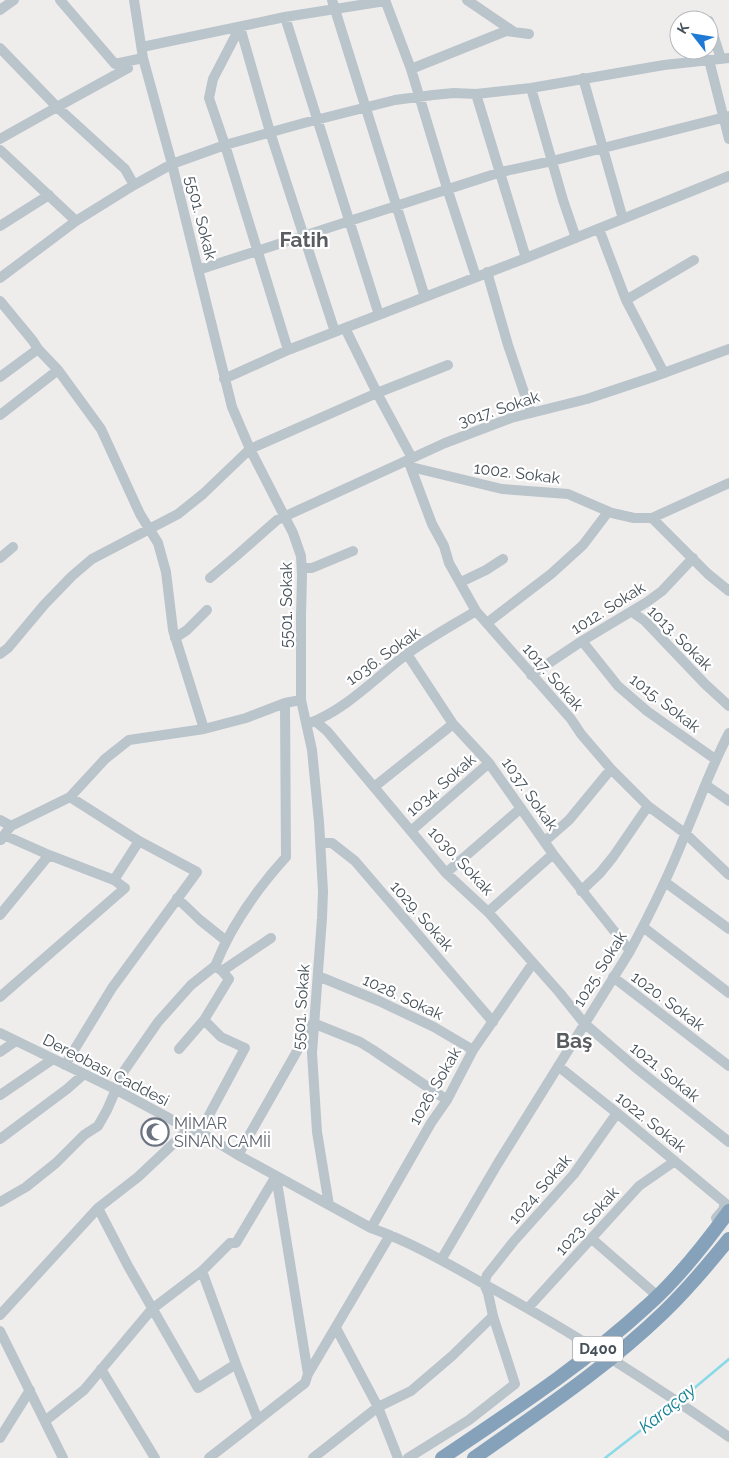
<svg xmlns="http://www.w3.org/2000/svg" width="729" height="1458" font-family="Raleway,sans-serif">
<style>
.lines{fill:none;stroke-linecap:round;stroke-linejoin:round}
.stream{stroke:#89dae7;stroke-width:2.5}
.minor{stroke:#bac4cb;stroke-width:10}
.highway{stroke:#85a2ba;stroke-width:14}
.labels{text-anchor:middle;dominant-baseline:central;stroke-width:4.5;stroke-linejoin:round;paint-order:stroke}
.shield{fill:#fff;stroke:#7d848a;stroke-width:1}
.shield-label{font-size:15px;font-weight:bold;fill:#455058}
.street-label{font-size:16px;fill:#455058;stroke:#fff}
.worship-label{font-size:16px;fill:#5b616d;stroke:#fff;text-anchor:start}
.water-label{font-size:18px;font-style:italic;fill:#117f91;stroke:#fff}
.district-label{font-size:21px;font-weight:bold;fill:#595d60;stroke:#fff}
</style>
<rect width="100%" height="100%" fill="#efecec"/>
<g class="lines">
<path class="stream" d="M 680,1400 L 729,1359
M 605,1458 L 676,1403"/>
<path class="minor" d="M 60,0 L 115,64 L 143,58
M 134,0 L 143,58 L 172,164 L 232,407 L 250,449 L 293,533 L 301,556 L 302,575 L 301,615 L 301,700 L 312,750 L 319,822 L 323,891 L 322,918 L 312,1053 L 317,1132 L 329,1205
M 332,0 L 425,297
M 385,0 L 411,69 L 447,188 L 476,277
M 467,0 L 514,32
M 0,10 L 14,0
M 285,17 L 379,315
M 709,21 L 721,59
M 240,27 L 213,79 L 209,98 L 225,145 L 288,350
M 240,27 L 270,132 L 335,332
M 142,47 L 285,17 L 385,1
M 0,48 L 57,107 L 128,68 L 126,62
M 709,60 L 729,139
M 411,69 L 506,31 L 529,34
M 583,78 L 623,219
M 531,88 L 563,200 L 576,238
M 476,94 L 526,258
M 0,139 L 57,107 L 125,169 L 134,185
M 0,150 L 76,221
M 0,226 L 49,195
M 599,229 L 626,300 L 664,373
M 198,270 L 501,172 L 552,161 L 729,116
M 487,272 L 508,345 L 531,413
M 0,278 L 76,221 L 134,185 L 172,164 L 225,145 L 304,123 L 395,100 L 433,95 L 454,93 L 476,94 L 531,88 L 664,65 L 729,58
M 626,300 L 694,260
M 0,301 L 33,341 L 38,349 L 58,370 L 101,429 L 140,514 L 158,543 L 166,572 L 173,630 L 204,729
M 345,328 L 377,393 L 412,458
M 0,377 L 38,349
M 224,379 L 288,350 L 526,258 L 729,176
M 0,415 L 58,370
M 408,460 L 432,524 L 444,546 L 449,563 L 476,611 L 571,719 L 581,734 L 611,769 L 648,806 L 686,834 L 729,875
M 411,467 L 502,489 L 568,494 L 612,513 L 634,518 L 652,518 L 729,483
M 652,518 L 708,574 L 729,591
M 0,558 L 13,547
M 302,568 L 312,568 L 353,551
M 210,578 L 235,557 L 277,520 L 445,443 L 511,418 L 587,399 L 653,377 L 729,349
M 461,582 L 486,570 L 503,559
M 632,612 L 645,621 L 705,684 L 729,706
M 487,623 L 551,574 L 583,545 L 608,512
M 175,638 L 187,630 L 207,610
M 582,641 L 618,686 L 647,711 L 715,759
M 0,654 L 8,648 L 44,605 L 72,576 L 92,559 L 178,514 L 203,494 L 250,449 L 377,393 L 448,365
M 407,654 L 453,724 L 489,763 L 553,854 L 630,951
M 531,675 L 582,641 L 647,602 L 662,591 L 693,558
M 315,721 L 327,731 L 446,873 L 488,912 L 559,992 L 584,1023 L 635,1067 L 729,1142
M 310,723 C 347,709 376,677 407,654 C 429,638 453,625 476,611
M 706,785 L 729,801
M 374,787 L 453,724
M 0,820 L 11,826
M 412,830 L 489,763
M 4,835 L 11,826 L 70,797 L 105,759 L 129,740 L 204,729 L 246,718 L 285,703 L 301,700
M 545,841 L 569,820 L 611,769
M 321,843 L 332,843 L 355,861 L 493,1022
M 446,873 L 521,808
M 114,880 L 139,841
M 665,882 L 729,929
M 581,891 L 600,873 L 613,857 L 648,806
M 177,898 L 200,920 L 225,940
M 488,912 L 553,854
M 0,915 L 49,855
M 643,927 L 729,993
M 215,966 C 231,926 257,889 286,857 L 285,703
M 318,976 L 379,1001 L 434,1027 L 473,1050
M 613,977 L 729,1066
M 0,997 L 125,888 L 114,880 L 49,855 L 4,835 L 1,840
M 0,1033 L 115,1089 L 189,1129 L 200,1132 L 238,1155 L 371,1228 C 411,1242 447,1263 484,1284 C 568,1330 650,1382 729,1437
M 179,1049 L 204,1020
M 0,1052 L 16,1041
M 65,1065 L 112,988 L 197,872 L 139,841 L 70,797
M 558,1066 L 617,1113 L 725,1203 L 723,1210 L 716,1218
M 0,1095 L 53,1059
M 200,1132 L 245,1048 L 221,1037 L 204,1020 L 229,979 L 222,971
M 0,1139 L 67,1089 L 84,1074
M 238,1155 L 313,1023 L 360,1042 L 373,1050 L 447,1100
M 276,1176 L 308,1374
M 0,1202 L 26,1187 L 56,1163 L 84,1135 L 98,1126 L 107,1110 L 124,1071 L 158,1022 L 191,985 L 215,966 L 222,971 L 271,938
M 98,1208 L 128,1266 L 198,1388 L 236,1364 L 258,1420
M 371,1228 L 431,1123 L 447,1100 L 473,1050 L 533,963
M 592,1239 L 653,1292
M 441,1260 L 498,1163 L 630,951 C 651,912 670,873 686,832 C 700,799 712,765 729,733
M 202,1271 L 236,1364
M 528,1308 L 639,1186 L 675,1161
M 0,1315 L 98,1208 L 138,1177 L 189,1129
M 336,1328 L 378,1407 L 398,1458
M 0,1331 L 63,1458
M 101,1369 L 155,1458
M 45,1421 L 84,1390 L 152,1309 L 202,1271 L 230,1243 L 236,1243 L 276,1176
M 0,1438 L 30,1390
M 209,1458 L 305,1383 L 308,1374 L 390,1235
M 313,1458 L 378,1407 L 411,1391 L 452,1356 L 493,1316
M 408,1458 L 469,1420 L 515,1384 L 493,1316 L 488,1293 L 484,1284 L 487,1275 L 514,1241 L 574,1174 L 617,1113"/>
<path class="highway" d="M 442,1458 C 513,1410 584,1364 647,1306 C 678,1279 705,1244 729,1211
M 474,1458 C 539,1412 606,1368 663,1313 C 687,1290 708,1265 729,1239"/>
</g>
<defs>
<g id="mosque-ring" transform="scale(1.4375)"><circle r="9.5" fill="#fff" stroke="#6b7280" stroke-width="1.5"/><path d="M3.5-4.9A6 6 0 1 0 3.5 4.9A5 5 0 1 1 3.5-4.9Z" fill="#6b7280"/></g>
</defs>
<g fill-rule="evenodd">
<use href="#mosque-ring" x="155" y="1132"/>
</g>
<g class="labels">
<rect class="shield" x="573" y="1336.5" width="50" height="25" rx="4"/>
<g class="shield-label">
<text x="598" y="1349">D400</text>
</g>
<g class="street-label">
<text transform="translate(201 218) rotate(76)">5501. Sokak</text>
<text transform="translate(499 409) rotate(-18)">3017. Sokak</text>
<text transform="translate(517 473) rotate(7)">1002. Sokak</text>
<text transform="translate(286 605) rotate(-90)">5501. Sokak</text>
<text transform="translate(608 608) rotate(-32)">1012. Sokak</text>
<text transform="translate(680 638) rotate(45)">1013. Sokak</text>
<text transform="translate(383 656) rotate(-36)">1036. Sokak</text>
<text transform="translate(553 677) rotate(49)">1017. Sokak</text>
<text transform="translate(665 703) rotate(38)">1015. Sokak</text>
<text transform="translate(441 785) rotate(-41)">1034. Sokak</text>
<text transform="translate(530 794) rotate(55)">1037. Sokak</text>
<text transform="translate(461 861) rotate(47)">1030. Sokak</text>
<text transform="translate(422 916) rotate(49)">1029. Sokak</text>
<text transform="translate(600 969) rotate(-58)">1025. Sokak</text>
<text transform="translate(403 997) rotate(25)">1028. Sokak</text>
<text transform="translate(668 1001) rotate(37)">1020. Sokak</text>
<text transform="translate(301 1007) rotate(-86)">5501. Sokak</text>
<text transform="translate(106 1070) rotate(27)">Dereobası Caddesi</text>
<text transform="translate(665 1072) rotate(39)">1021. Sokak</text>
<text transform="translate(435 1086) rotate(-60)">1026. Sokak</text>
<text transform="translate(651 1122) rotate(39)">1022. Sokak</text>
<text transform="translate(540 1189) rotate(-49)">1024. Sokak</text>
<text transform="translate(587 1221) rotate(-48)">1023. Sokak</text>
</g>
<g class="worship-label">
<text x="174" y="1123">MİMAR<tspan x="174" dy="18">SİNAN CAMİİ</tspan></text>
</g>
<g class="water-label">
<text transform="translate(667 1408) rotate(-39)">Karaçay</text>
</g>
<g class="district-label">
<text x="304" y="239">Fatih</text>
<text x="574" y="1040">Baş</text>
</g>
</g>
<g transform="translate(694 35) rotate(301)"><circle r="24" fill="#ffffff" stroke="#b5b9bc"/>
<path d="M0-4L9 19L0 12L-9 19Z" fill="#1f7ad5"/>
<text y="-8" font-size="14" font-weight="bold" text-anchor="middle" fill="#455058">K</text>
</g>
</svg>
